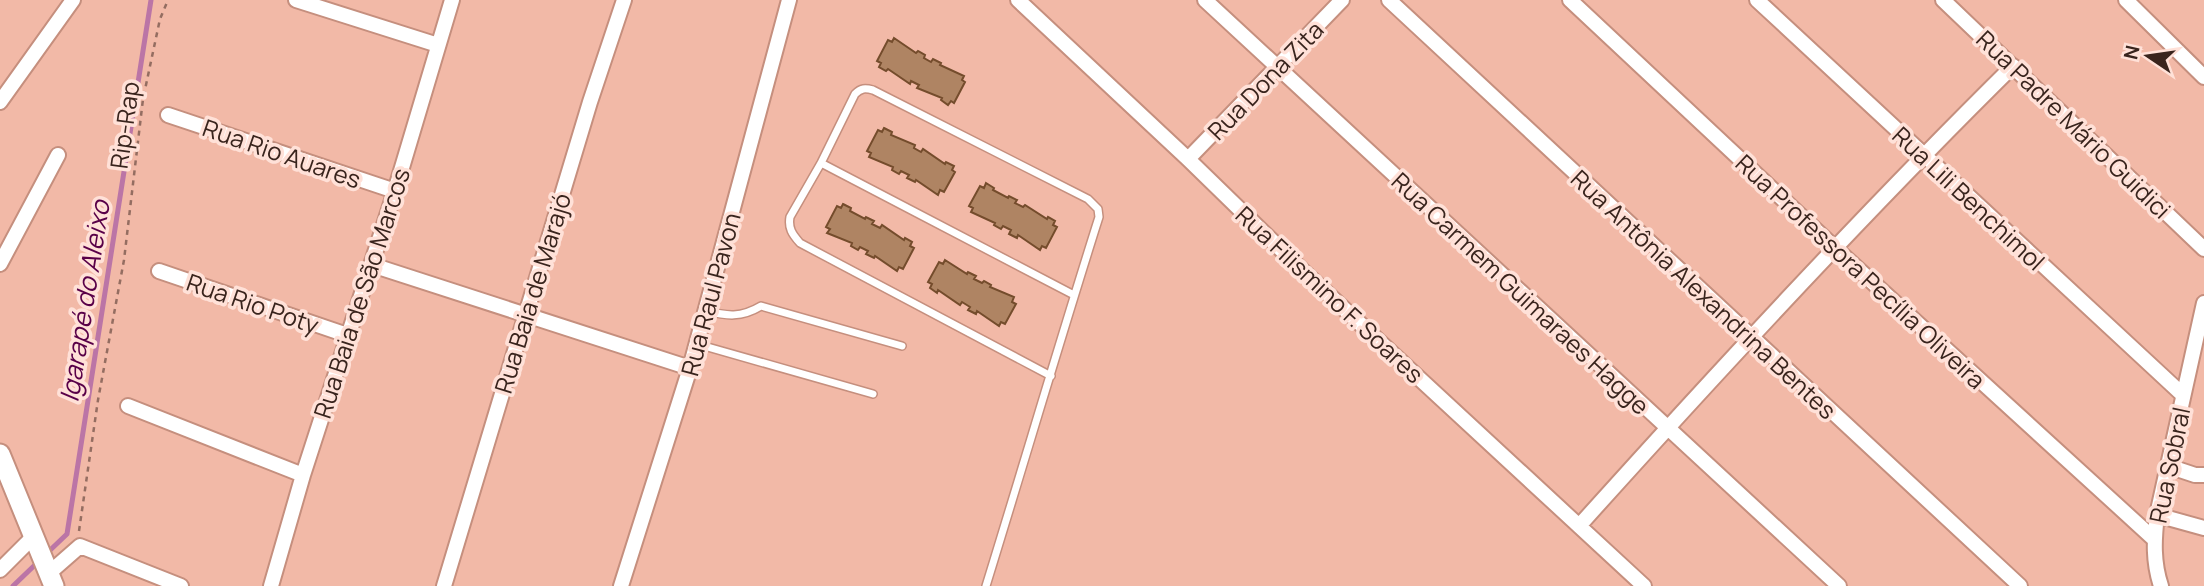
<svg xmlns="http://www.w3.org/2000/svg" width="2204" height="586" font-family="Manrope,sans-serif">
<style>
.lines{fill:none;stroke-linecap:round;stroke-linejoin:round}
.stream{stroke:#bb75a6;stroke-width:5}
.building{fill:#af8463;stroke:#744c2c;stroke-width:2}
.lane-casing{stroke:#c58f7e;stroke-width:10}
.street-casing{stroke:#c58f7e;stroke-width:18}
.secondary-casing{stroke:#c58f7e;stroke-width:23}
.path{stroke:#946d61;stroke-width:2.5;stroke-dasharray:5 5;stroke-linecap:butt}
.lane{stroke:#fff;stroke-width:7}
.street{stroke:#fff;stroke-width:14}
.secondary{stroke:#fff;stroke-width:19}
.labels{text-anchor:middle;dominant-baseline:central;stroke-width:7;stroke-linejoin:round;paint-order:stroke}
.street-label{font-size:24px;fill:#39241d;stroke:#ffe1d8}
.water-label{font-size:26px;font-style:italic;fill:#590048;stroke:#ffe1d8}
</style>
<rect width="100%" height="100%" fill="#f2b9a7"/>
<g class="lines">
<path class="stream" d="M 45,555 L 67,534 L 151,0
M 13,586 L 38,562"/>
</g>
<path class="building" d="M 894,38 L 916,53 L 918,51 L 925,55 L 924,58 L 931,62 L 933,59 L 941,63 L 940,65 L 964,76 L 962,80 L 965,82 L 954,103 L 951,101 L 948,105 L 941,100 L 942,98 L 917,88 L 919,85 L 911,81 L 910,84 L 888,69 L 886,71 L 879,67 L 881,63 L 877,61 L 888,40 L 892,42 Z
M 884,128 L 892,132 L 891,135 L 915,145 L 914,148 L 921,152 L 923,149 L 945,164 L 946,162 L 954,166 L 952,170 L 955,172 L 944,192 L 940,190 L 938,195 L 916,180 L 915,182 L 907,178 L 909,175 L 901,171 L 899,174 L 892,170 L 893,167 L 869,157 L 871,153 L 867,151 L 878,130 L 882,132 Z
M 986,183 L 994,188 L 993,190 L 1008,198 L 1009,196 L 1017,200 L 1015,203 L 1023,207 L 1025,205 L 1047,219 L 1048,217 L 1055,221 L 1053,225 L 1057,227 L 1046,248 L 1042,246 L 1040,250 L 1018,235 L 1017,238 L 1009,234 L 1011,230 L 1003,226 L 1001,229 L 994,225 L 995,223 L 971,212 L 973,208 L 969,206 L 980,186 L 984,188 Z
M 843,204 L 851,208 L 850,211 L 865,219 L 866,217 L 874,221 L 872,224 L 880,228 L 882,225 L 904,240 L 905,238 L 912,242 L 910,246 L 914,248 L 903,269 L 899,267 L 897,271 L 875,256 L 874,258 L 866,254 L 868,251 L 860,247 L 858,250 L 851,246 L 852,243 L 827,233 L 830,229 L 826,227 L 837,206 L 841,208 Z
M 945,260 L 967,274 L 968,272 L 976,276 L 974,279 L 982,283 L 984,281 L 991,285 L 990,287 L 1014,297 L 1012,302 L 1016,304 L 1005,324 L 1001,322 L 999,326 L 977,311 L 976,314 L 968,310 L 970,307 L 962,302 L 960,305 L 938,290 L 937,293 L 930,288 L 932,284 L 928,282 L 939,262 L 943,264 Z"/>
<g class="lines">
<g class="lane-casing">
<path id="lane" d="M 821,163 L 1074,295
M 706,311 C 727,316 741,318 761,306 L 902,346
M 697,344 L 873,394
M 986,586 C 1024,463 1060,340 1099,217 L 1098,209 L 1088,199 L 873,90 C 865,88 861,88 855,94 L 821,163 L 790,217 C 788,228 792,234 800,243 L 1051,376"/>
</g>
<g class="street-casing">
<path id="street" d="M 296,0 L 438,45
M 1018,0 L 1188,159 L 1302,270 L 1644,586
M 1205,0 L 1839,586
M 1389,0 L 2020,586
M 1570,0 L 1835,248 L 2154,539
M 1757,0 L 2183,395
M 1943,0 L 2204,249
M 2126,0 L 2204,77
M 0,102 L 73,0
M 168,115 L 395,191
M 1188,159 L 1342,0
M 0,264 L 58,155
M 372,265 L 690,368
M 159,271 L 347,335
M 128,406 L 303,475
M 2168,466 L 2195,475 L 2204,475
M 2157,515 L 2204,528
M 1579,526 C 1720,369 1863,214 2013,66
M 0,570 L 34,536
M 48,574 L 80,546 L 181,586
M 271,586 L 303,475 L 395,191 L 452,0
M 444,586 L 590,102 L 624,0
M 621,586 L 690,368 L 789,0
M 2161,586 C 2153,562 2154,540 2157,515 L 2204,303"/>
</g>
<g class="secondary-casing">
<path id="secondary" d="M 0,454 L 54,586"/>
</g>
<path class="path" d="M 79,531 L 98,400 L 124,260 L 143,99 L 160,19 L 168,0"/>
<use href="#lane" class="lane"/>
<use href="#street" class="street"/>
<use href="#secondary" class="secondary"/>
</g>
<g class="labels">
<g class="street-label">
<text transform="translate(1265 80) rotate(-46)">Rua Dona Zita</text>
<text transform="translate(2074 124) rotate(44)">Rua Padre Mário Guidici</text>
<text transform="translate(124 125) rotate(-82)">Rip-Rap</text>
<text transform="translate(282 153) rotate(19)">Rua Rio Auares</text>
<text transform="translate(1969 198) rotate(43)">Rua Lili Benchimol</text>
<text transform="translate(1861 271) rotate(43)">Rua Professora Pecília Oliveira</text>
<text transform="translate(361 293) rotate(-72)">Rua Baia de São Marcos</text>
<text transform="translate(532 293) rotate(-73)">Rua Baia de Marajó</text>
<text transform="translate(1521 293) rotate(43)">Rua Carmem Guimaraes Hagge</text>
<text transform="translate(710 294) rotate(-75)">Rua Raul Pavon</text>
<text transform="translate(1330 294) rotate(43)">Rua Filismino F. Soares</text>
<text transform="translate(1704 294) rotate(43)">Rua Antônia Alexandrina Bentes</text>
<text transform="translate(253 303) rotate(19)">Rua Rio Poty</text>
<text transform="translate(2169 465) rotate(-78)">Rua Sobral</text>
</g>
<g class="water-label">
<text transform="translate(84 301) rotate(-81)">Igarapé do Aleixo</text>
</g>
</g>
<g transform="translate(2148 56) rotate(283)" stroke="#ffe1d8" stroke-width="5" paint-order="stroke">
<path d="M0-5L12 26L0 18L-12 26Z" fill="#39241d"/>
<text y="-10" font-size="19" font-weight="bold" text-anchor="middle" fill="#39241d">N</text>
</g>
</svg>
